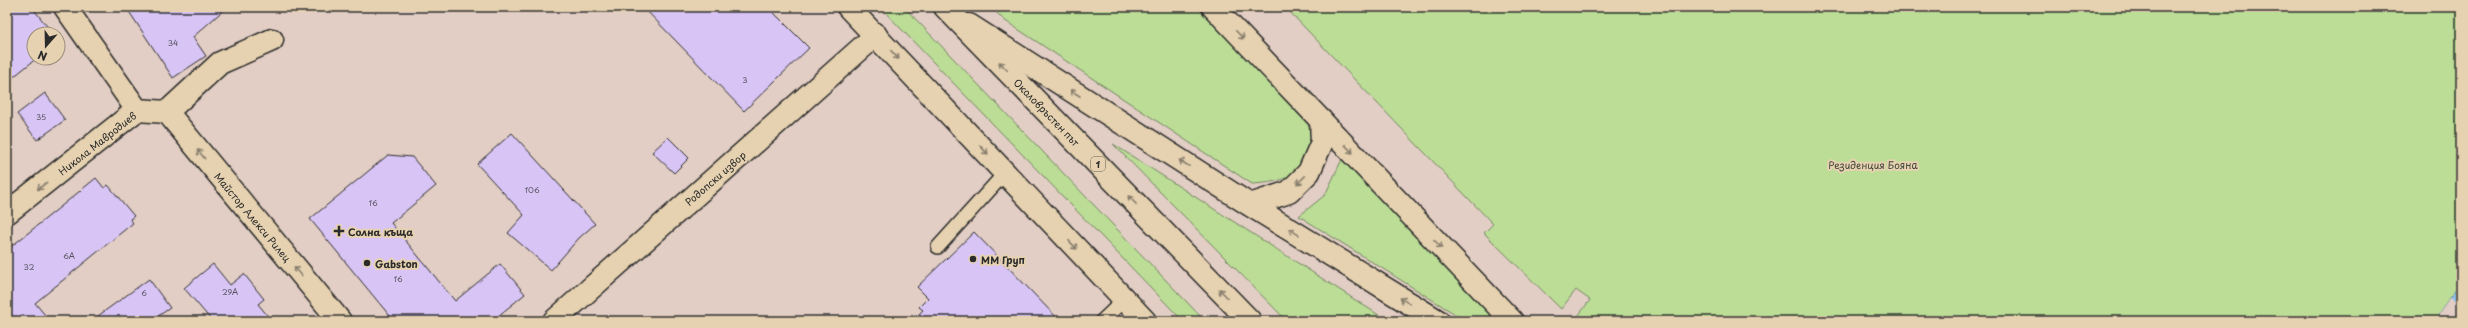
<svg xmlns="http://www.w3.org/2000/svg" width="2468" height="328" font-family="'Playpen Sans',sans-serif">
<style>
.green{fill:#bbdd96;stroke:#738460}
.water{fill:#8fc0eb;stroke:#67849e}
.pier{fill:#e2cec5}
.building{fill:#d8c5f6;stroke:#2b2b2b}
.lines{fill:none;stroke-linecap:round;stroke-linejoin:round}
.lane-casing{stroke:#2b2b2b;stroke-width:16}
.street-casing{stroke:#2b2b2b;stroke-width:25}
.highway-casing{stroke:#2b2b2b;stroke-width:25}
.lane{stroke:#e6d2b0;stroke-width:13}
.street{stroke:#e6d2b0;stroke-width:22}
.highway{stroke:#e6d2b0;stroke-width:22}
.oneway{stroke:#887e6e}
.poi-dot{fill:#2b2b2b;stroke:#e6d2b0;stroke-width:1.5}
.labels{text-anchor:middle;dominant-baseline:central;stroke-width:4;stroke-linejoin:round;paint-order:stroke}
.number-label{font-size:8px;fill:#56525e}
.shield{fill:#e6d2b0;stroke:#635d53;stroke-width:1}
.shield-label{font-size:9px;font-weight:bold;fill:#2b2b2b}
.street-label{font-size:10px;fill:#2b2b2b;stroke:#e6d2b0}
.park-label{font-size:10px;fill:#41463b;stroke:#e6d2b0}
.poi-label{font-size:10px;font-weight:bold;fill:#2b2b2b;stroke:#e6d2b0;text-anchor:start}
</style>
<rect width="100%" height="100%" fill="#e2cec5"/>
<filter id="ink" filterUnits="userSpaceOnUse"><feTurbulence type="fractalNoise" baseFrequency=".025" numOctaves="2"/><feDisplacementMap in="SourceGraphic" scale="8" xChannelSelector="R" yChannelSelector="G"/><feConvolveMatrix kernelMatrix="1 2 1 2 8 2 1 2 1" color-interpolation-filters="sRGB"/></filter>
<g filter="url(#ink)">
<path class="green" d="M 880,7 L 904,7 L 1205,321 L 1183,321 Z
M 991,7 L 1201,7 L 1314,131 C 1312,139 1312,148 1309,155 C 1301,179 1273,183 1252,184 L 1004,20 Z
M 1285,7 L 2461,7 L 2461,321 L 1577,321 L 1575,320 L 1590,300 L 1576,290 L 1561,309 L 1484,233 L 1493,224 Z
M 1113,144 L 1388,321 L 1287,321 Z
M 1344,155 L 1499,321 L 1466,321 L 1299,216 L 1325,195 Z"/>
<path class="water" d="M 2461,284 L 2461,321 L 2435,321 L 2449,298 Z"/>
<path class="pier" d="M 2449,298 L 2461,305 L 2461,321 L 2435,321 Z"/>
<path class="building" d="M 7,7 L 32,7 L 53,34 L 34,34 L 34,58 L 37,58 L 7,82 Z
M 126,7 L 227,7 L 193,37 L 206,56 L 173,78 Z
M 643,7 L 768,7 L 809,48 L 744,111 Z
M 45,93 L 65,120 L 37,140 L 17,114 Z
M 512,133 L 595,224 L 579,238 L 551,270 L 508,233 L 524,215 L 477,164 Z
M 668,137 L 689,158 L 674,173 L 652,152 Z
M 388,155 L 412,157 L 436,186 L 391,223 L 455,301 L 500,264 L 525,294 L 492,321 L 394,321 L 310,219 Z
M 96,178 L 104,188 L 108,185 L 134,216 L 130,219 L 133,223 L 35,303 L 50,321 L 7,321 L 7,250 Z
M 974,232 L 1060,321 L 912,321 L 923,310 L 919,307 L 928,298 L 917,287 Z
M 213,264 L 230,285 L 244,274 L 264,299 L 258,304 L 272,321 L 212,321 L 184,288 Z
M 149,279 L 170,308 L 151,321 L 91,321 Z"/>
<g class="lines">
<g class="lane-casing">
<path id="lane" d="M 938,247 L 1005,173
M 1102,321 L 1124,300"/>
</g>
<g class="street-casing">
<path id="street" d="M 65,7 L 137,110
M 1213,7 L 1512,321
M 969,25 L 1250,205 L 1438,321
M 167,112 L 340,321
M 1250,205 L 1289,192 L 1309,172 L 1322,142 L 1321,120
M 7,213 L 137,110 L 167,112 L 220,63 L 272,40
M 554,321 L 876,35"/>
</g>
<g class="highway-casing">
<path id="highway" d="M 848,7 L 1145,321
M 945,7 L 1250,321"/>
</g>
<use href="#lane" class="lane"/>
<use href="#street" class="street"/>
<use href="#highway" class="highway"/>
</g>
<defs><path id="oneway-shaft" d="M-6 0H5M1.5-3L5.5 0L1.5 3" fill="none" stroke-width="1.6" stroke-linecap="round" stroke-linejoin="round"/></defs>
<g class="oneway">
<use href="#oneway-shaft" transform="translate(1240 35) rotate(46)"/>
<use href="#oneway-shaft" transform="translate(895 55) rotate(47)"/>
<use href="#oneway-shaft" transform="translate(1003 66) rotate(-134)"/>
<use href="#oneway-shaft" transform="translate(1075 93) rotate(-147)"/>
<use href="#oneway-shaft" transform="translate(1349 149) rotate(47)"/>
<use href="#oneway-shaft" transform="translate(984 150) rotate(47)"/>
<use href="#oneway-shaft" transform="translate(201 154) rotate(-129)"/>
<use href="#oneway-shaft" transform="translate(1184 163) rotate(-147)"/>
<use href="#oneway-shaft" transform="translate(1301 180) rotate(136)"/>
<use href="#oneway-shaft" transform="translate(42 186) rotate(142)"/>
<use href="#oneway-shaft" transform="translate(1132 200) rotate(-134)"/>
<use href="#oneway-shaft" transform="translate(1294 232) rotate(-148)"/>
<use href="#oneway-shaft" transform="translate(1438 244) rotate(46)"/>
<use href="#oneway-shaft" transform="translate(1073 245) rotate(47)"/>
<use href="#oneway-shaft" transform="translate(298 271) rotate(-130)"/>
<use href="#oneway-shaft" transform="translate(1223 293) rotate(-134)"/>
<use href="#oneway-shaft" transform="translate(1405 301) rotate(-148)"/>
</g>
</g>
<g class="poi-dot">
<path d="M337 225h4v4h4v4h-4v4h-4v-4h-4v-4h4z"/>
<circle cx="973" cy="259" r="4"/>
<circle cx="367" cy="263" r="4"/>
</g>
<g class="labels">
<g class="number-label">
<text x="173" y="43">34</text>
<text x="745" y="80">3</text>
<text x="41" y="117">35</text>
<text x="532" y="190">106</text>
<text x="373" y="203">16</text>
<text x="69" y="256">6А</text>
<text x="29" y="267">32</text>
<text x="398" y="279">16</text>
<text x="230" y="292">29А</text>
<text x="144" y="293">6</text>
</g>
<rect class="shield" x="1091" y="157" width="14" height="14" rx="3"/>
<g class="shield-label">
<text x="1098" y="164">1</text>
</g>
<g class="street-label">
<text transform="translate(1047 112) rotate(46)">Околовръстен път</text>
<text transform="translate(97 143) rotate(-38)">Никола Мавродиев</text>
<text transform="translate(715 178) rotate(-41)">Родопски извор</text>
<text transform="translate(253 217) rotate(50)">Майстор Алекси Рилец</text>
</g>
<g class="park-label">
<text x="1873" y="164">Резиденция Бояна</text>
</g>
<g class="poi-label">
<text x="348" y="231">Солна къща</text>
<text x="981" y="259">ММ Груп</text>
<text x="375" y="263">Gabston</text>
</g>
</g>
<rect width="2468" height="328" fill="none" stroke="#e6d2b0" stroke-width="24"/>
<rect x="12" y="12" width="2444" height="304" fill="none" stroke="#2b2b2b" stroke-width="1.5" filter="url(#ink)"/>
<g transform="translate(46 46) rotate(200)"><circle r="19" fill="#e6d2b0" stroke="#9b8f7b"/>
<path d="M0-3L7 15L0 10L-7 15Z" fill="#2b2b2b"/>
<text y="-6" font-size="11" font-weight="bold" text-anchor="middle" fill="#2b2b2b">N</text>
</g>
</svg>
